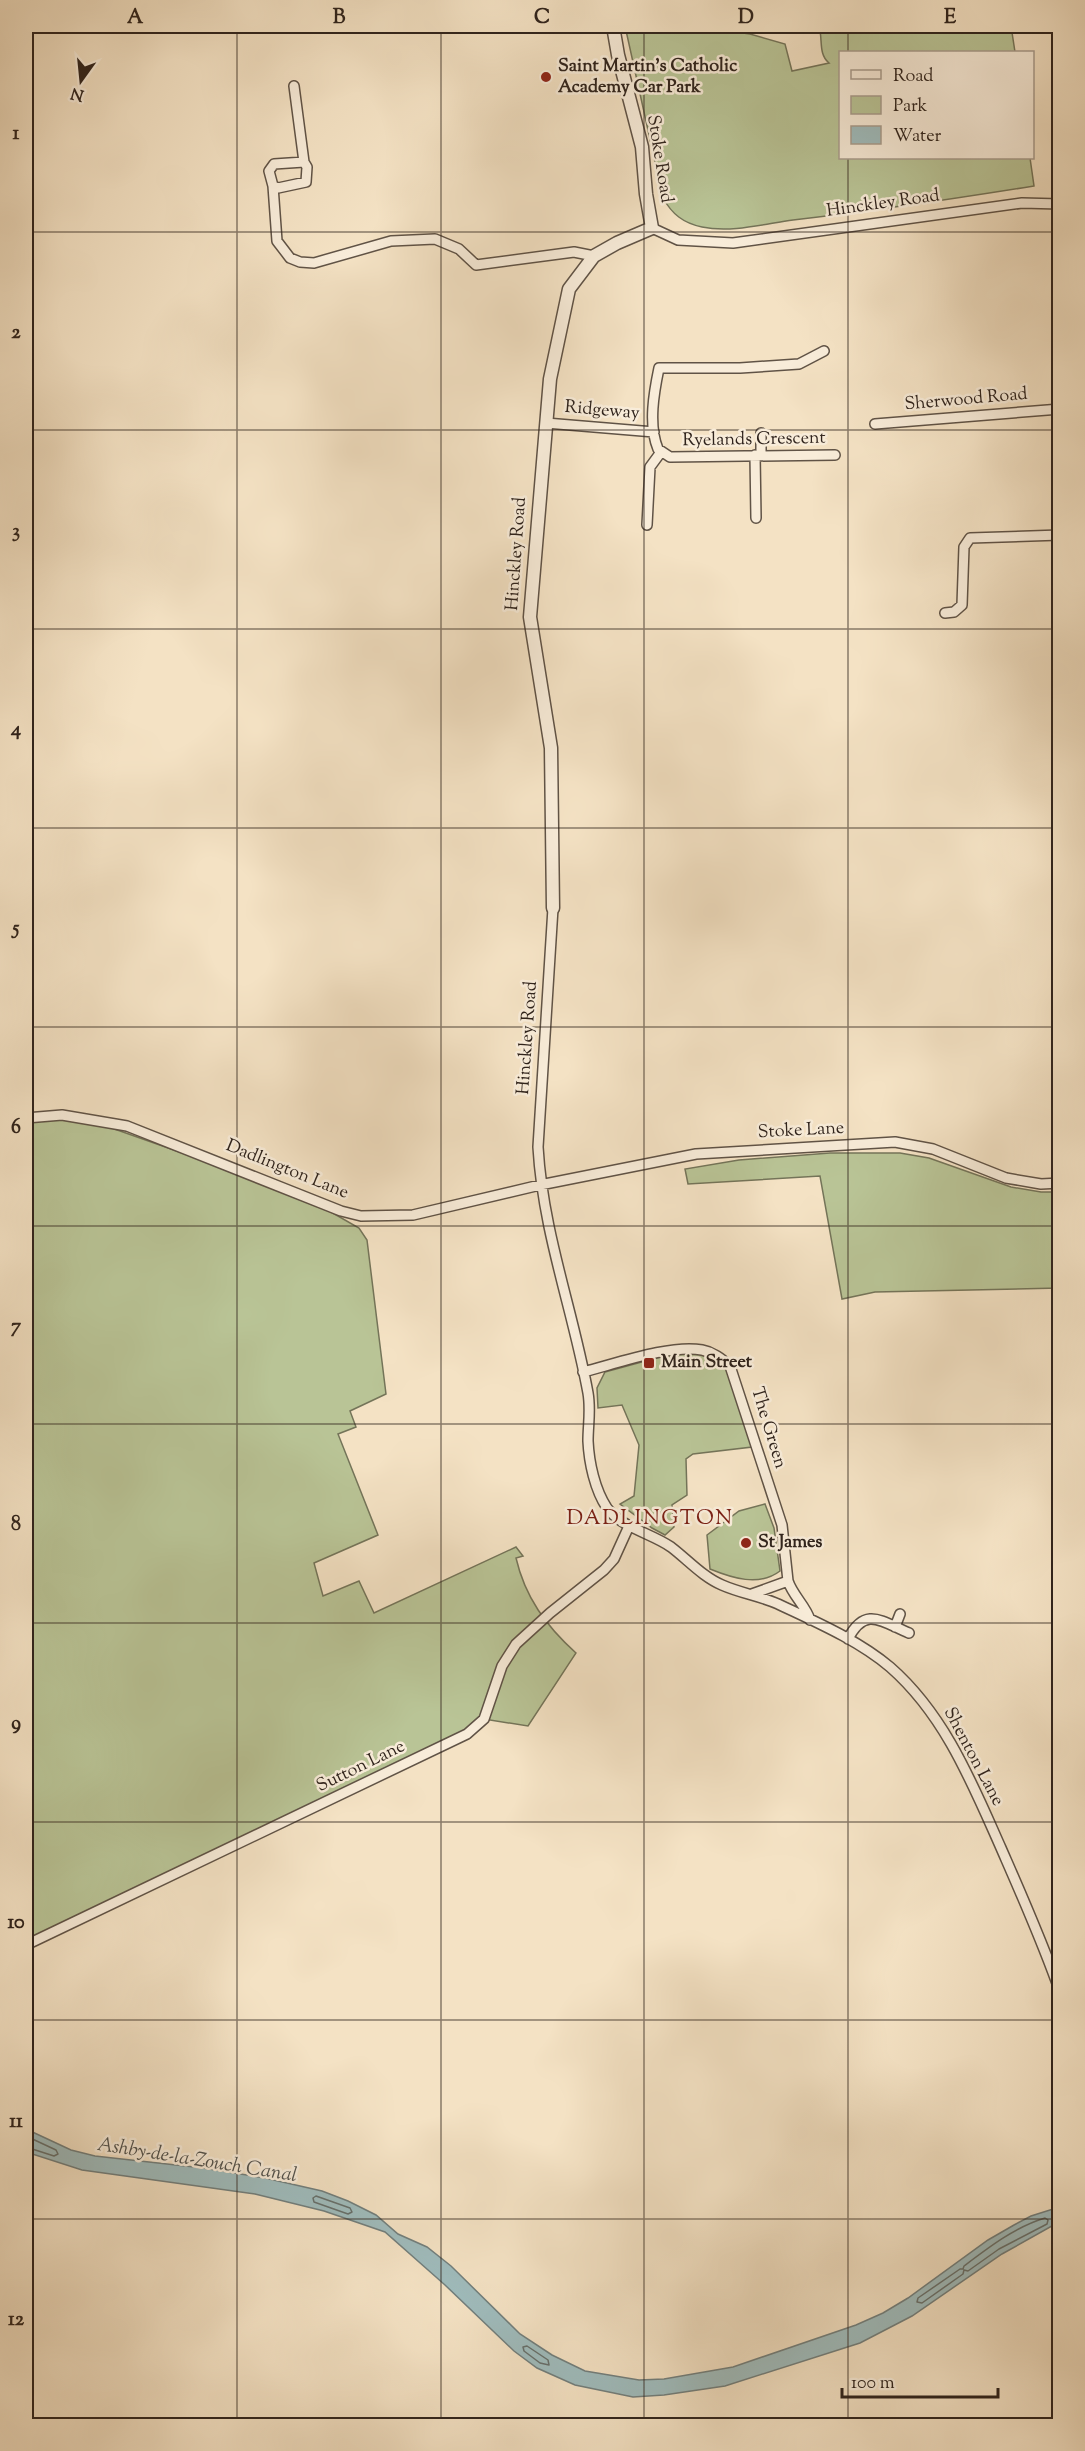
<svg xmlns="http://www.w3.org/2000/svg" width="1085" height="2451" font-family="'Sorts Mill Goudy',serif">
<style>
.green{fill:#b9c496;stroke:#747459;stroke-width:1.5}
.water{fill:#9fbcbd;stroke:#727f7d;stroke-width:1.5}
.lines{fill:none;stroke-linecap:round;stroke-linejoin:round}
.shore{stroke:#67706c;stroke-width:1.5}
.minor-casing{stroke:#605346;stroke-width:12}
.tertiary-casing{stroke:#605346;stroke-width:15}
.minor{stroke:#f8ecd9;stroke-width:9}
.tertiary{stroke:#f8ecd9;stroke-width:12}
.grid{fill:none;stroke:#2f231c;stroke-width:1.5;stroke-opacity:0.55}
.poi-dot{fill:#8f2418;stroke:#f8ecd9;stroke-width:2}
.labels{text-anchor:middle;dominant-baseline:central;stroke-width:5;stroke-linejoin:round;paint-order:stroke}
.poi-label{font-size:18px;font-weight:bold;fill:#2f231c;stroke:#f8ecd9;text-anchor:start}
.street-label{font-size:18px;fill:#2f231c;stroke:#f8ecd9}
.water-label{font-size:20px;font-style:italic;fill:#51514c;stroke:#f8ecd9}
.quarter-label{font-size:21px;letter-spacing:1.5px;fill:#7a1f14;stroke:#f8ecd9}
.neatline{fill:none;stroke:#2f231c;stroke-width:2}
.grid-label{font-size:20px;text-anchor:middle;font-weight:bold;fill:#2f231c}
</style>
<rect width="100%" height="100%" fill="#f4e2c4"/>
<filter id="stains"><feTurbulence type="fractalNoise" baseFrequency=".00333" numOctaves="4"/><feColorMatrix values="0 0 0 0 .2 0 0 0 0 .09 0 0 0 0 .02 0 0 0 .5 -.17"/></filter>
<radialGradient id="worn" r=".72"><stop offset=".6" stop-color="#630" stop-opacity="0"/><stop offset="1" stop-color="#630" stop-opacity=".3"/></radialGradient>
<path class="green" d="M 625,26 L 691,26 L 750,34 L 785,44 L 792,71 L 829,63 C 818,54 823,39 819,26 L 1011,26 L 1015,52 L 840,52 L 840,158 L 1030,158 L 1034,186 C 953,199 873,211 793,220 C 764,224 731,233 702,227 C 683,223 672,214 663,198 Z
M 48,1119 L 80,1120 L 106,1126 L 205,1161 L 331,1212 L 359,1228 L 367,1240 L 386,1394 L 350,1411 L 356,1427 L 338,1434 L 378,1535 L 314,1563 L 323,1596 L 359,1581 L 374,1613 L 516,1547 L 523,1556 L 516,1558 C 525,1597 546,1626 576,1653 L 528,1726 L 484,1719 L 467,1734 L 26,1945 L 26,1121 Z
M 830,1153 L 900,1153 L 929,1158 L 1011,1187 L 1041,1192 L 1059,1192 L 1059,1288 L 875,1292 L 842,1299 L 820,1176 L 688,1184 L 685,1169 L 739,1160 Z
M 682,1351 C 696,1352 720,1356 729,1369 C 741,1388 746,1424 752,1447 L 693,1454 L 686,1459 L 687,1495 L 672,1505 L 674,1527 L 665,1535 L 652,1528 L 620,1504 L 634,1496 L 639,1445 L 622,1405 L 598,1408 L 597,1388 L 605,1372 Z
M 765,1504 L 774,1528 L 780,1571 C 759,1587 732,1578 710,1569 L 707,1535 L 739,1511 Z"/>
<path class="water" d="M 26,2129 L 71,2150 L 95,2156 L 203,2168 L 265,2178 L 322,2191 L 348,2201 L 376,2215 L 398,2234 L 427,2247 L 451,2266 L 520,2334 L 552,2355 L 585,2371 L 639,2380 L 664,2379 L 733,2367 L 856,2325 L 883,2313 L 908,2298 L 988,2240 L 1014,2225 L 1031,2216 L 1053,2209 L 1059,2211 L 1059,2222 L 1002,2254 L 912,2316 L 860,2343 L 725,2386 L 664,2395 L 633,2397 L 575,2385 L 537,2368 L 514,2351 L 445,2285 L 385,2232 L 324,2211 L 255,2194 L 82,2170 L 26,2152 Z"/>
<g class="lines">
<path class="shore" d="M 26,2136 L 56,2150 L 58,2154 L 54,2156 L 26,2147
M 316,2196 L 350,2208 L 352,2212 L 348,2214 L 314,2202 L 313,2198 Z
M 1045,2218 L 1048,2220 L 1047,2224 L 999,2249 L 968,2271 L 964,2270 L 963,2274 L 922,2303 L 917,2302 L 918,2298 L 960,2269 L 963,2269 L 964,2266 C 989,2247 1015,2227 1045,2218 Z
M 527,2346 L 548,2360 L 549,2365 L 540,2363 L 524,2351 L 523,2347 Z"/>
<g class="minor-casing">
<path id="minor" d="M 294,86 L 304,162
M 273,186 L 278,188 L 306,182 L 307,167 L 304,162 L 274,164 L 269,171 L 273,186 L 277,241 L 290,258 L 300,262 L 314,263 L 391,241 L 435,239 L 459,249 L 476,265 L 574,252 L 594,256
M 652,228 L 678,240 L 733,243 L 1022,203 L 1060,204
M 824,351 L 799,364 L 740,368 L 659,368 C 654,392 648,425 658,449 L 670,457 L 835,455
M 546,423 L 654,432
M 875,424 L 1060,409
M 761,433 L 761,455
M 755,455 L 756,518
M 647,525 L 650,467 L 661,452
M 945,613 L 954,612 L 962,605 L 964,547 L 970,538 L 1060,535
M 553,908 L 538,1147 C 543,1233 573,1310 588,1393 C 591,1410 588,1425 588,1441 C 589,1463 595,1490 607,1508 C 622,1528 651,1533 671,1547 C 688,1560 703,1577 722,1585 C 740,1593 760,1596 778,1604 C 816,1622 858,1640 890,1667 C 945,1715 972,1783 1001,1848 C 1022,1896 1043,1943 1060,1992
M 26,1118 L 62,1115 L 127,1126 L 341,1211 L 361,1216 L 413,1215 L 540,1185 L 696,1154 L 895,1142 L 933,1149 L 1006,1178 L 1041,1184 L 1060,1183
M 583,1372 C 615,1364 671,1344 702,1350 C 713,1352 721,1358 730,1366 L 782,1525 L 788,1581 L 752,1594
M 788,1581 C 793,1596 806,1606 810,1620
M 895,1627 L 900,1614
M 848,1639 C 865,1606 881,1621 909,1633
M 26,1945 L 467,1734 L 484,1719 L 502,1666 L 516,1644 L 550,1613 L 604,1570 L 614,1559 L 629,1526"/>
</g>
<g class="tertiary-casing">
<path id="tertiary" d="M 553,908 L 551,748 L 530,617 L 550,379 L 569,289 L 594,256 L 617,243 L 652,228 L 646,194 L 642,147 L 618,55 L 613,26"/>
</g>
<use href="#minor" class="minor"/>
<use href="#tertiary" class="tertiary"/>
</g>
<path class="grid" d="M 237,26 L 237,2426M 441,26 L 441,2426M 644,26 L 644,2426M 848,26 L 848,52M 848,158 L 848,2426M 26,232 L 1060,232M 26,430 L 1060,430M 26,629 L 1060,629M 26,828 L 1060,828M 26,1027 L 1060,1027M 26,1226 L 1060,1226M 26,1424 L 1060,1424M 26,1623 L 1060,1623M 26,1822 L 1060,1822M 26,2020 L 1060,2020M 26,2219 L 1060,2219"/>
<g class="poi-dot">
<circle cx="546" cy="77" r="6"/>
<rect x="643" y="1357" width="12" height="12" rx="3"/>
<circle cx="746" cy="1543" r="6"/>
</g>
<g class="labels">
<g class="poi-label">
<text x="558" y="67">Saint Martin’s Catholic<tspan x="558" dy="21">Academy Car Park</tspan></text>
<text x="661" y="1363">Main Street</text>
<text x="758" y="1543">St James</text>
</g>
<g class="street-label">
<text transform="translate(659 159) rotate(81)">Stoke Road</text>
<text transform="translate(883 204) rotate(-8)">Hinckley Road</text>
<text transform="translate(966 400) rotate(-5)">Sherwood Road</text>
<text transform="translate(602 411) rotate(5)">Ridgeway</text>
<text transform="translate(754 440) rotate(-1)">Ryelands Crescent</text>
<text transform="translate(517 554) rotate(-86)">Hinckley Road</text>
<text transform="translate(528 1038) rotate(-86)">Hinckley Road</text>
<text transform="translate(801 1131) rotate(-3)">Stoke Lane</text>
<text transform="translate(287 1170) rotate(22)">Dadlington Lane</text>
<text transform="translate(768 1428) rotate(73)">The Green</text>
<text transform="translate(973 1757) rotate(62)">Shenton Lane</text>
<text transform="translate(361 1767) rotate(-26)">Sutton Lane</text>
</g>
<g class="water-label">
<text transform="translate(197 2161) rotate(9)">Ashby-de-la-Zouch Canal</text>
</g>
<g class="quarter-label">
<text x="650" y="1519">DADLINGTON</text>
</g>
</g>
<rect width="1085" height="2451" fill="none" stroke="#f4e2c4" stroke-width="66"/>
<rect x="839" y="51" width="195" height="108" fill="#f8ecd9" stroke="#a89c8d" stroke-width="1.5"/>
<rect x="851" y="70" width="30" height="9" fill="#f8ecd9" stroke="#a89c8d" stroke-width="1.5"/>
<text x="893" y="81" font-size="18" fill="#2f231c">Road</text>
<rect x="851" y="96" width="30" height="18" fill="#b9c496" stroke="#a89c8d" stroke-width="1.5"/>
<text x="893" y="111" font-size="18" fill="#2f231c">Park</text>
<rect x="851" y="126" width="30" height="18" fill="#9fbcbd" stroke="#a89c8d" stroke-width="1.5"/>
<text x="893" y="141" font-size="18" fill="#2f231c">Water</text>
<g transform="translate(81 81) rotate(195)" stroke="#f8ecd9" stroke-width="4.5" paint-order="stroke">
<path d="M0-4.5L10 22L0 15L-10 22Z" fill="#2f231c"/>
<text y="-9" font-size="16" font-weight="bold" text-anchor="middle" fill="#2f231c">N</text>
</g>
<path d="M842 2388v9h156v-9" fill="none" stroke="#2f231c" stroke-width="3"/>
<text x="851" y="2388" font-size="18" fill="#2f231c" stroke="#f8ecd9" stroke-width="4.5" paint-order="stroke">100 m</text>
<rect x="33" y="33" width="1019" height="2385" class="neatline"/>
<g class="grid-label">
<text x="135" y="23">A</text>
<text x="339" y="23">B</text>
<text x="542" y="23">C</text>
<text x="746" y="23">D</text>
<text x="950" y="23">E</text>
<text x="16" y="139">1</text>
<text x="16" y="338">2</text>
<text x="16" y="537">3</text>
<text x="16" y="735">4</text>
<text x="16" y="934">5</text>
<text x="16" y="1133">6</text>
<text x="16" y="1332">7</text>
<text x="16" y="1530">8</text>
<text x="16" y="1729">9</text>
<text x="16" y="1928">10</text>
<text x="16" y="2127">11</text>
<text x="16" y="2325">12</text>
</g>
<rect width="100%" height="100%" filter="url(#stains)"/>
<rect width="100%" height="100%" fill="url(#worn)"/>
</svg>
